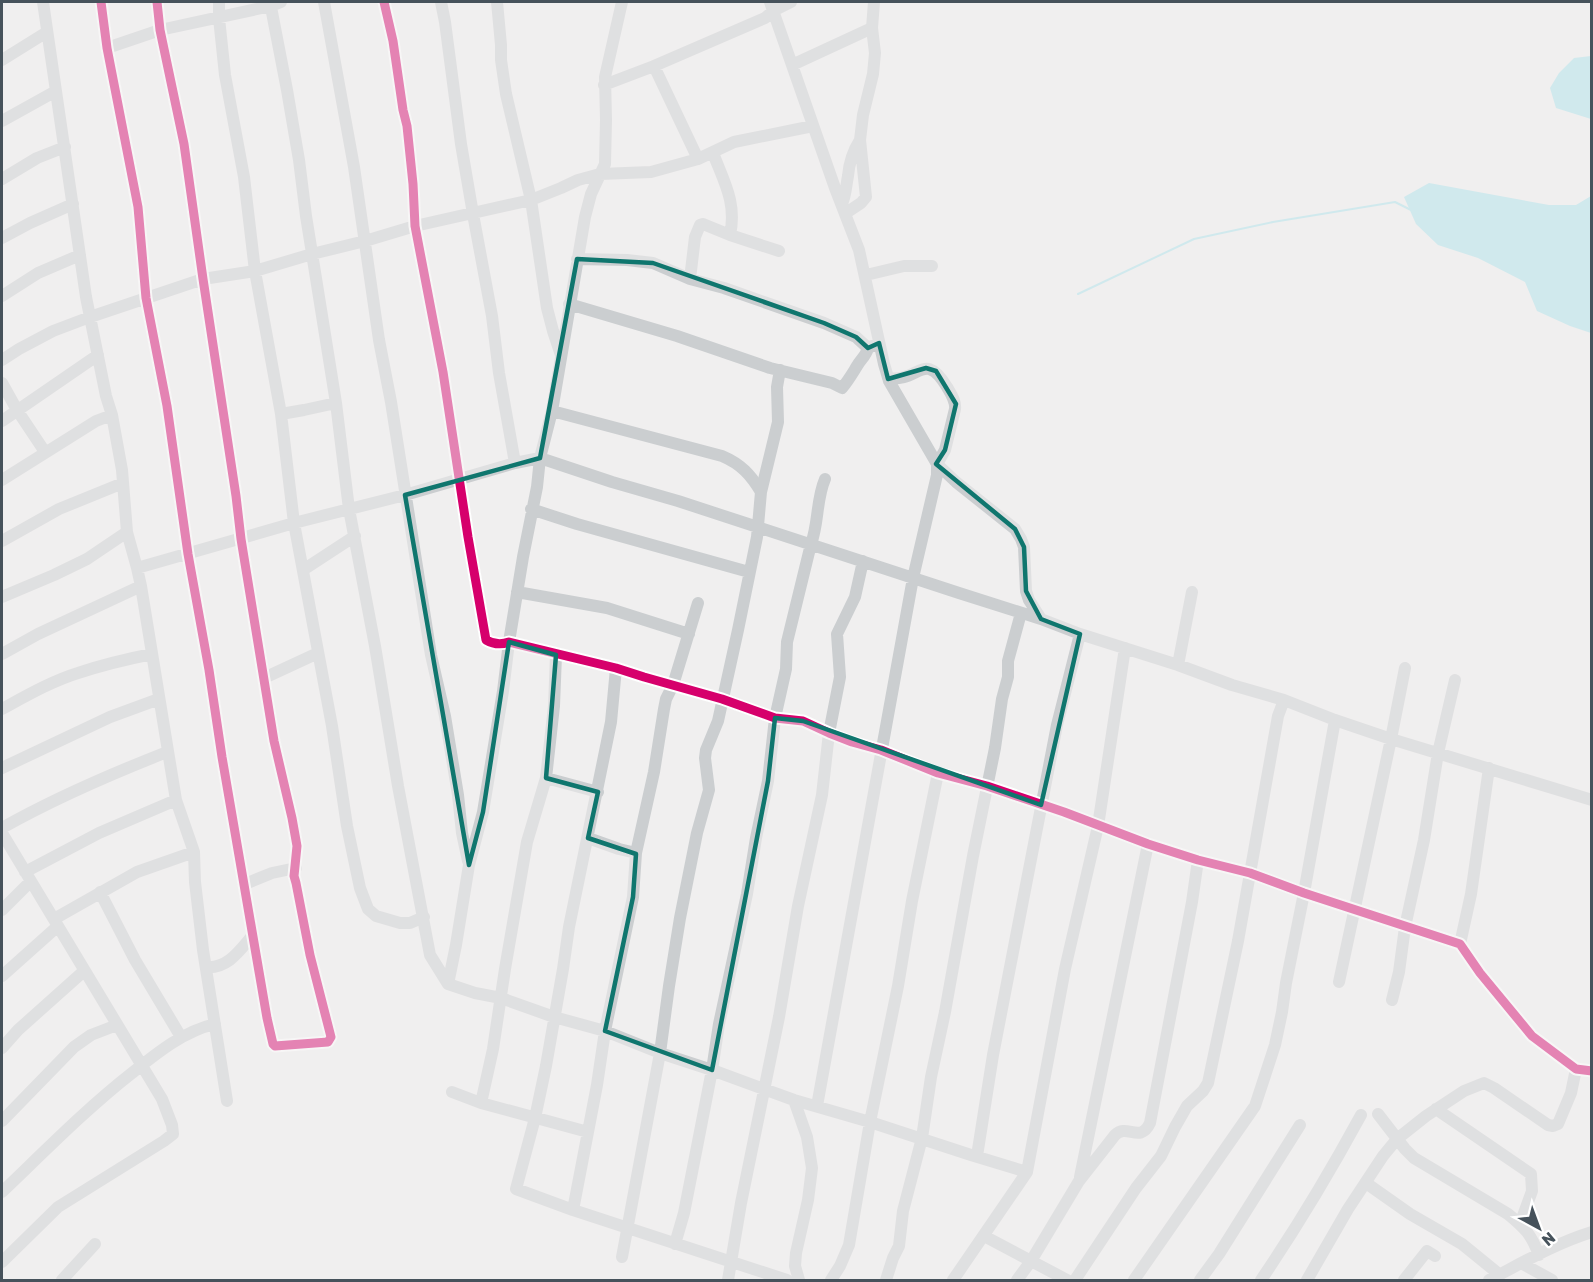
<svg xmlns="http://www.w3.org/2000/svg" width="1593" height="1282" font-family="Rubik,sans-serif">
<style>
.water{fill:#a9e2ec}
.lines{fill:none;stroke-linecap:round;stroke-linejoin:round}
.stream{stroke:#a9e2ec;stroke-width:2}
.minor{stroke:#cbced0;stroke-width:12}
.cycleway-casing{stroke:#fff;stroke-width:13}
.cycleway{stroke:#d6006c;stroke-width:9}
.marked{fill:none;stroke:#0f766e;stroke-width:4.5;stroke-linejoin:round}
</style>
<rect width="100%" height="100%" fill="#f0efef"/>
<path class="water" d="M 1591,56 L 1592,56 L 1591,119 L 1556,108 L 1550,88 L 1559,73 L 1574,58 Z
M 1429,183 L 1549,205 L 1576,205 L 1591,196 L 1591,333 L 1570,326 L 1537,311 L 1525,282 L 1478,258 L 1438,245 L 1416,224 L 1404,197 Z"/>
<g class="lines">
<path class="stream" d="M 1078,294 L 1194,239 L 1273,222 L 1395,202 L 1411,210"/>
<path class="minor" d="M 43,2 L 86,297 L 106,396 L 112,415 L 122,470 L 127,532 L 137,568 L 141,586 L 176,800 L 194,852 L 195,882 L 203,950 L 227,1101
M 101,2 L 107,48 L 138,207 L 146,298 L 167,406 L 188,554 L 209,670 L 222,757 L 267,1018 L 273,1044 L 275,1046 L 328,1042 L 331,1037 L 310,955 L 296,883 L 294,876 L 297,846 L 292,818 L 274,741 L 241,539 L 236,496 L 203,279 L 184,144 L 160,30 L 157,2
M 219,2 L 219,18 L 225,75 L 244,177 L 255,271 L 281,414 L 294,523 L 332,726 L 347,826 L 360,888 L 368,909 L 376,916 L 400,923 L 410,923 L 424,917
M 270,2 L 287,90 L 299,160 L 306,216 L 336,403 L 349,509 L 375,646 L 398,786 L 430,955 L 448,984 L 475,993 L 501,998 L 554,1017 L 605,1031 L 660,1053 L 712,1070 L 794,1100 L 870,1122 L 971,1155 L 1027,1172
M 324,2 L 354,167 L 379,340 L 391,402 L 431,655 L 445,716 L 458,795 L 462,833 L 468,861
M 384,2 L 393,41 L 403,110 L 407,126 L 413,184 L 415,226 L 443,372 L 468,537 L 486,640 C 493,644 501,645 509,642 L 616,668 L 644,677 L 722,699 L 775,718 L 803,721 L 829,733 L 852,742 L 881,750 L 938,773 L 987,786 L 1064,812 L 1148,844 L 1198,860 L 1250,873 L 1304,893 L 1460,944 L 1480,973 L 1532,1036 L 1576,1069 L 1592,1071
M 441,2 L 445,22 L 461,144 L 473,214 L 492,316 L 499,373 L 515,463
M 497,2 L 501,45 L 501,60 L 506,94 L 531,200 L 547,308 L 553,331 L 561,355
M 770,2 L 835,188 L 859,250 L 884,364 L 889,381 L 937,464 L 956,482 L 1015,529 L 1021,539 L 1024,547 L 1026,591 L 1029,600 L 1041,619 L 1080,634 L 1178,665 L 1232,685 L 1284,700 L 1335,720 L 1391,739 L 1592,800
M 107,48 L 160,30 L 271,6 L 281,2
M 2,60 L 47,32
M 792,65 L 872,28
M 654,66 L 698,159
M 604,85 L 654,66 L 765,18 L 773,11 L 791,2
M 2,121 L 56,91
M 713,153 C 724,182 737,203 730,235
M 2,179 L 37,158 L 65,147
M 842,204 C 846,195 846,186 848,176 C 849,164 853,151 860,140
M 846,213 L 861,203 L 866,197 L 860,140 L 863,115 L 873,74 L 875,53 L 872,28 L 874,2
M 2,238 L 30,223 L 73,204
M 577,259 L 627,260 L 653,263 L 690,279 L 724,288 L 824,323 L 856,337 L 868,348
M 866,275 L 904,266 L 932,266
M 690,279 L 695,237 L 700,225 L 703,224 L 730,235 L 779,251
M 2,296 L 38,273 L 80,255
M 569,304 L 677,336 L 770,368 L 832,383 L 842,388 C 848,381 852,374 857,366 C 861,359 866,356 868,348 L 879,343
M 2,360 L 19,349 L 53,331 L 90,317 L 203,279 L 255,271 L 312,254 L 365,241 L 415,226 L 531,200 L 561,188 L 578,180 L 600,174 L 651,172 L 698,159 L 734,142 L 813,126
M 2,383 L 17,410 L 45,452
M 552,411 L 722,456 C 741,464 751,475 761,492
M 281,414 L 304,410 L 336,403
M 2,421 L 98,355
M 2,480 L 96,421 L 112,415
M 531,509 L 577,524 L 749,572
M 2,541 L 59,509 L 123,483
M 137,568 L 294,523 L 405,495 L 515,463 L 540,458 L 552,411 L 585,217 L 591,194 L 605,164 L 606,120 L 605,77 L 622,2
M 303,570 L 355,536
M 517,592 L 607,608 L 689,634
M 2,597 L 54,575 L 87,559 L 127,532
M 2,654 L 38,634 L 141,586
M 1178,665 L 1192,592
M 616,668 L 611,722 L 569,927 L 563,969 L 546,1066 L 535,1118 L 516,1189 L 573,1210 L 787,1280
M 264,678 L 318,653
M 2,709 C 26,696 52,681 78,673 C 102,665 127,659 152,654
M 2,768 L 110,717 L 159,699
M 546,778 L 598,792
M 2,828 C 55,798 111,774 167,752
M 2,833 L 162,1099 L 172,1125 L 173,1134 L 164,1141 L 58,1207 L 2,1262
M 588,838 L 619,849 L 636,853
M 25,872 L 99,833 L 176,800
M 245,884 L 272,873 L 296,868
M 100,892 L 135,960 L 181,1037
M 2,910 L 30,882
M 54,919 L 137,872 L 194,852
M 1460,944 L 1471,894 L 1489,768
M 206,967 C 228,969 240,950 253,935
M 2,976 L 58,926
M 1339,982 L 1391,739 L 1405,668
M 448,984 L 456,945 L 469,865 L 483,812 L 503,691 L 509,642 L 523,557 L 537,487 L 540,458 L 612,482 L 678,501 L 959,593 L 1041,619
M 1392,1000 L 1399,972 L 1405,927 L 1424,840 L 1438,753 L 1455,680
M 2,1048 L 18,1030 L 84,971
M 452,1092 L 481,1103 L 588,1132
M 794,1100 L 807,1137 L 812,1168 L 808,1200 L 796,1253 L 795,1266 L 799,1280
M 481,1103 L 493,1049 L 505,969 L 527,842 L 546,778 L 554,706 L 556,655
M 817,1106 L 913,578 L 937,475 L 937,464 L 945,450 L 955,409 C 956,401 951,394 947,387 C 924,349 919,383 888,378
M 1436,1109 L 1531,1174 L 1532,1191 L 1520,1224
M 1378,1114 L 1405,1149 L 1414,1158 L 1508,1214 C 1525,1228 1531,1234 1539,1255
M 2,1121 L 74,1047 L 91,1035 L 117,1025
M 977,1156 L 993,1055 L 1057,725 L 1080,634
M 1080,1177 L 1148,844
M 1366,1183 L 1410,1214 L 1462,1244 L 1500,1275
M 2,1192 C 44,1152 86,1109 132,1073 C 157,1053 184,1031 215,1024
M 573,1210 L 597,1085 L 605,1031 L 633,897 L 636,853 L 654,772 L 664,709 L 666,699 L 673,685 L 698,603
M 984,1236 L 1067,1280
M 675,1244 L 684,1213 L 696,1152 L 712,1070 L 719,1024 L 747,894 L 756,838 L 768,781 L 775,718 L 786,669 L 787,642 L 811,544 C 819,522 816,500 825,479
M 622,1257 L 660,1053 L 669,986 L 680,918 L 697,833 L 709,790 L 705,758 L 706,750 L 718,721 L 738,630 L 757,537 L 761,492 L 778,422 L 777,387 L 780,370
M 1521,1263 L 1552,1280
M 62,1280 L 95,1244
M 728,1280 L 741,1203 L 779,1017 L 798,906 L 822,795 L 829,733 L 840,677 L 837,634 L 855,597 L 863,561
M 831,1280 L 840,1266 L 849,1245 L 870,1122 L 898,986 L 912,901 L 938,773
M 886,1280 L 893,1258 L 899,1246 L 903,1211 L 922,1138 L 931,1077 L 945,1012 L 973,856 L 995,748 L 1002,699 L 1008,677 L 1008,661 L 1021,613
M 953,1280 L 1027,1172 L 1065,969 L 1098,826 L 1125,648
M 1017,1280 L 1031,1261 L 1079,1181 L 1115,1135 C 1127,1123 1140,1144 1150,1123 L 1192,902 L 1198,860
M 1075,1280 L 1136,1188 L 1161,1156 L 1175,1127 L 1187,1106 L 1203,1091 L 1208,1083 L 1238,941 L 1278,716 L 1284,700
M 1134,1280 L 1255,1106 L 1275,1045 L 1282,1012 L 1286,983 L 1304,893 L 1335,720
M 1200,1280 L 1219,1254 L 1300,1125
M 1261,1280 C 1297,1227 1330,1172 1361,1115
M 1307,1280 L 1348,1209 L 1383,1156 L 1397,1139 L 1426,1116 L 1464,1091 L 1484,1083 L 1494,1088 L 1548,1125 L 1553,1126 L 1558,1124 L 1571,1093 L 1576,1069
M 1404,1280 L 1427,1251 L 1435,1256
M 1489,1280 C 1522,1263 1556,1243 1592,1232"/>
<g class="cycleway-casing">
<path id="cycleway" d="M 101,2 L 107,48 L 138,207 L 146,298 L 167,406 L 188,554 L 209,670 L 222,757 L 267,1018 L 273,1044 L 275,1046 L 328,1042 L 331,1037 L 310,955 L 296,883 L 294,876 L 297,846 L 292,818 L 274,741 L 241,539 L 236,496 L 203,279 L 184,144 L 160,30 L 157,2
M 384,2 L 393,41 L 403,110 L 407,126 L 413,184 L 415,226 L 443,372 L 468,537 L 486,640 C 493,644 501,645 509,642 L 616,668 L 644,677 L 722,699 L 775,718 L 803,721 L 829,733 L 852,742 L 881,750 L 938,773 L 987,786 L 1064,812 L 1148,844 L 1198,860 L 1250,873 L 1304,893 L 1460,944 L 1480,973 L 1532,1036 L 1576,1069 L 1592,1071"/>
</g>
<use href="#cycleway" class="cycleway"/>
</g>
<path d="M0 0H1593V1282H0ZM 577,259 L 653,263 L 824,323 L 856,337 L 868,348 L 879,343 L 888,379 L 926,368 L 936,371 L 956,404 L 945,450 L 936,464 L 1015,529 L 1024,547 L 1026,591 L 1041,619 L 1080,634 L 1041,805 L 803,721 L 775,718 L 768,781 L 712,1070 L 605,1031 L 633,897 L 636,854 L 588,838 L 598,792 L 546,778 L 556,655 L 509,642 L 483,812 L 469,865 L 405,495 L 540,458 Z" fill="#f0efef" fill-opacity=".55" fill-rule="evenodd"/>
<path class="marked" d="M 577,259 L 653,263 L 824,323 L 856,337 L 868,348 L 879,343 L 888,379 L 926,368 L 936,371 L 956,404 L 945,450 L 936,464 L 1015,529 L 1024,547 L 1026,591 L 1041,619 L 1080,634 L 1041,805 L 803,721 L 775,718 L 768,781 L 712,1070 L 605,1031 L 633,897 L 636,854 L 588,838 L 598,792 L 546,778 L 556,655 L 509,642 L 483,812 L 469,865 L 405,495 L 540,458 Z"/>
<rect width="1593" height="1282" fill="none" stroke="#46525b" stroke-width="6"/>
<g transform="translate(1539 1228) rotate(139)" stroke="#ffffff" stroke-width="4.5" paint-order="stroke">
<path d="M0-4.5L10 22L0 15L-10 22Z" fill="#46525b"/>
<text y="-9" font-size="16" font-weight="bold" text-anchor="middle" fill="#46525b">N</text>
</g>
</svg>
